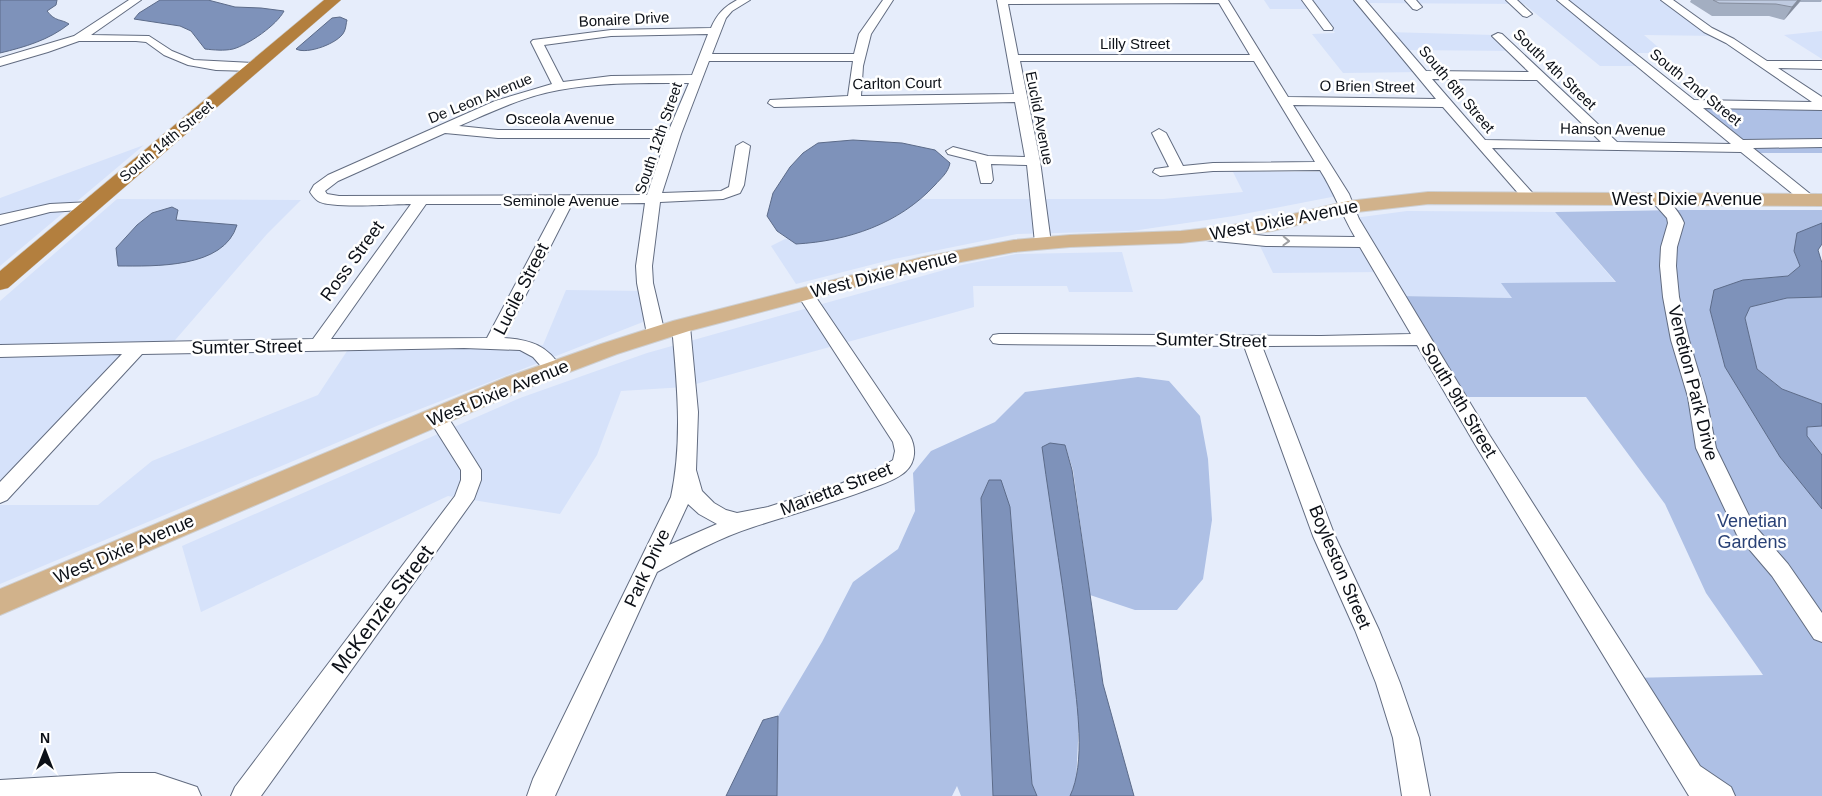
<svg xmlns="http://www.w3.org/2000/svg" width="1822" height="796" font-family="Arial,sans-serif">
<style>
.built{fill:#d6e2fa;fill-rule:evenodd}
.green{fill:#aec0e5}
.water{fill:#7e92ba;stroke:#5c6b89}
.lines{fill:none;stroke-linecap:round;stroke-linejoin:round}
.minor-casing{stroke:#626c80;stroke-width:2}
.major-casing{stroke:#cecfd1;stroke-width:2}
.highway-casing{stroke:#cecfd1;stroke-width:1}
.minor{fill:#fff;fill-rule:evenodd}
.major{fill:#d1b28b;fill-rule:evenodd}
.highway{fill:#b37f3e;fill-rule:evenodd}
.wall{fill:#a3aec1}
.shaded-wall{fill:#858d9d}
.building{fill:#becae0;stroke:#858d9d}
.oneway{stroke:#9e9fa2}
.labels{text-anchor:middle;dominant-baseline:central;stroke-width:5;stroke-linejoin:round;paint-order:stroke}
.far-street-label{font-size:15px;fill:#0c1017;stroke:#fff}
.street-label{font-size:18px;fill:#0c1017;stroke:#fff}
.park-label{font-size:18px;fill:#294176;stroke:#fff}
.near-street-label{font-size:21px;fill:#0c1017;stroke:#fff}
</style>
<rect width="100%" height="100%" fill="#e6edfb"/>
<path class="built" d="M 1264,0 L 1668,0 L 1720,36 L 1644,35 L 1665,53 L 1627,53 L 1642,66 L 1600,66 L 1524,4 L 1362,3 L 1387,32 L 1494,35 L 1513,51 L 1404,50 L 1422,72 L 1343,73 L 1312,34 L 1335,33 L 1317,9 L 1270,9 Z
M 1822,31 L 1822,59 L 1784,35 Z
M 144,145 L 0,266 L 0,198 Z
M 1233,172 L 1333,172 L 1347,194 L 1234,216 L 1132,231 L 1017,234 L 894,259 L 796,284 L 771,246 L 787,238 L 796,244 L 896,217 L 920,199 L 1163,199 L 1243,192 Z
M 117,199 L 301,200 L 267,234 L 170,346 L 139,347 L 0,504 L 0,301 ZM 172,207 L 178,210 L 176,220 L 236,225 L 235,232 L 209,255 L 116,248 L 137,225 L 152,213 Z
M 1407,211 L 1555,212 L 1616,283 L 1502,283 L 1513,298 L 1400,296 L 1384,272 L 1273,273 L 1260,246 L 1369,245 L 1354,218 Z
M 1122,252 L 1133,292 L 1069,292 L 1067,286 L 973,286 L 974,307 L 685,387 L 621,391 L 597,455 L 560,514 L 448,496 L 201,612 L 182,546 L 520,398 L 647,353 L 962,265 L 1016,254 Z
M 566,290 L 644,291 L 643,322 L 379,425 L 0,584 L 0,505 L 98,505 L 152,461 L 318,395 L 349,348 L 543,345 Z"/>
<path class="green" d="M 1691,104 L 1822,105 L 1822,153 L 1754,153 Z
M 1681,210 L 1822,210 L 1822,223 L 1794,251 L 1800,266 L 1788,276 L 1743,280 L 1710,310 L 1725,367 L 1780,457 L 1822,509 L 1822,796 L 1705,796 L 1630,678 L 1763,675 L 1706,593 L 1665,504 L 1586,397 L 1461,397 L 1400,296 L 1512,298 L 1501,283 L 1616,282 L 1555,212 Z
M 1815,296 L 1822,297 L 1822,404 L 1782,389 L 1757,369 L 1745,318 L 1750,307 L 1787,298 Z
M 1138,377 L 1169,381 L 1200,416 L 1208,459 L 1212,520 L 1203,579 L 1177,610 L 1135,610 L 1090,595 L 1073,470 L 1065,445 L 1069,631 L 1079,721 L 1076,783 L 1070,796 L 1037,796 L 1032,784 L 1010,507 L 989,480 L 981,498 L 993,796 L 961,796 L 957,786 L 952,796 L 777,796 L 778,716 L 822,642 L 853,582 L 898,549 L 915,511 L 913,473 L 931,451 L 995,422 L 1025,392 Z
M 1822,426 L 1822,455 L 1807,437 L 1807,427 Z"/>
<path class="water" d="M 0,0 L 57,0 L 56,5 L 47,11 C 55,22 62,19 69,24 C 49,40 25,47 0,53 Z
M 160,0 L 208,0 L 235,7 L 261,8 L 284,11 C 277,25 248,45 233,49 C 224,51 214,50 205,49 L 191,31 L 180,26 L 134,19 L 139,13 Z
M 340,17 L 347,20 C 346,23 346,29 344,32 C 339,43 307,55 296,49 L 332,18 Z
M 853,140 L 902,143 L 935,150 L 950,163 C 948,173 941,178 935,185 C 899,224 848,241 796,244 L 777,231 L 767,216 L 773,193 L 790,167 L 803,153 L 818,143 Z
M 172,207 L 178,210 L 176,220 L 237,225 C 224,269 154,266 118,266 L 116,248 L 137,225 L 152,213 Z
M 1822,223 L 1822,244 L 1818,250 L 1822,263 L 1822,297 L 1787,298 L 1750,307 L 1745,318 L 1757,369 L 1782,389 L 1822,404 L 1822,426 L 1807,427 L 1807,436 L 1822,455 L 1822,509 L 1780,457 L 1725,367 L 1710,310 L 1714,290 L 1743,280 L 1788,276 L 1800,266 L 1794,251 L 1797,233 Z
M 1050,443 L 1065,445 L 1072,470 L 1103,684 L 1134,796 L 1070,796 C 1086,763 1077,705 1073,669 C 1065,594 1052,521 1042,447 Z
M 989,480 L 1001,480 L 1010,507 L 1032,784 L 1037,796 L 993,796 L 981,498 Z
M 778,716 L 777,796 L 726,796 L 763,720 Z"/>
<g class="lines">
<g class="minor-casing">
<path id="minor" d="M 129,0 L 141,0 L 91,35 L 149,36 L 172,51 L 194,60 L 253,63 L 259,67 L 253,71 L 216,70 L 188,65 L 164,55 L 146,42 L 136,41 L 79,41 L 48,52 L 0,66 L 0,58 L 74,36 Z
M 737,0 L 750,0 L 732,11 L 726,18 L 712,54 L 854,54 L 859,34 L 883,0 L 893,0 L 871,34 L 863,66 L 861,96 L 1014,94 L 997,0 L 1228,0 L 1288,97 L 1436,99 L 1354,0 L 1365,0 L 1426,71 L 1529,72 L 1492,36 L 1498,33 L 1502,34 L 1617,142 L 1731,144 L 1557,0 L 1568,0 L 1694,100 L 1812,102 L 1726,43 L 1704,32 L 1661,0 L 1673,0 L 1712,28 L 1734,39 L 1767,61 L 1822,61 L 1822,69 L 1778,68 L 1822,97 L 1822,110 L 1703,108 L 1743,140 L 1822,139 L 1822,147 L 1753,148 L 1814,197 L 1816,200 L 1814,203 L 1804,203 L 1741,152 L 1492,148 L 1537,198 L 1535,201 L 1525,201 L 1443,107 L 1293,105 L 1349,194 L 1359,219 L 1490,436 L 1700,766 L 1731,787 L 1735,796 L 1689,796 L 1476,446 L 1417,345 L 1262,346 L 1335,536 L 1379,630 L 1400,683 L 1419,738 L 1430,796 L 1402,796 L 1393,738 L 1376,683 L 1355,630 L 1313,536 L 1244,346 L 999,344 L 993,343 L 990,339 L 993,335 L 999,334 L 1321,336 L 1411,334 L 1360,247 L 1266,246 L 1206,240 L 1201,238 L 1198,235 L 1201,232 L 1206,230 L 1266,236 L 1355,237 C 1342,215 1334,192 1320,170 L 1213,171 L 1160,176 L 1153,172 L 1155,169 L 1169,167 L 1152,133 L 1159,129 L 1166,133 L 1183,166 L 1213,163 L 1315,162 L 1254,61 L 1020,61 L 1040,161 L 1051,243 L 1048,246 L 1038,246 L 1035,243 L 1027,165 L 991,164 L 993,180 L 991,183 L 981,183 L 976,161 L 948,154 L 946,151 L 953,147 L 988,156 L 1025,157 L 1015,102 L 774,107 L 768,103 L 770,100 L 848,96 L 853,61 L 709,61 L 681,134 L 662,193 L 721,191 L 729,187 L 736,146 L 743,142 L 750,146 L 744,185 L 740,193 L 723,199 L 660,202 L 652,266 L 653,283 L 665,334 L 662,338 L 656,339 L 650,338 L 647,334 L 637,283 L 636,266 L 645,203 L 572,204 L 504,338 C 531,340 547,345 562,369 L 559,373 L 553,375 L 547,373 L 533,357 L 520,350 L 464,348 L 142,354 L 7,500 L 0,503 L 0,482 L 122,354 L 0,357 L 0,345 L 313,339 L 411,204 C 393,204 330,209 318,201 C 315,199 312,195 310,192 L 314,185 L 328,175 L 495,101 L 552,84 L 531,42 L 533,40 L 611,30 L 711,28 C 717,14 724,7 737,0 ZM 1219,3 L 1250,55 L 1018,55 L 1008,4 ZM 708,34 L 692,75 L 611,76 L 563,82 L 544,45 L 611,36 ZM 1432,79 L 1537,80 L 1601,142 L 1485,140 ZM 689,83 L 669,130 L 498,130 L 459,126 C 492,112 524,96 559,90 C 602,82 645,83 689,83 ZM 445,133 L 498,138 L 666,138 L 647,195 L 339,196 L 327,194 L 325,191 L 338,181 ZM 426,204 L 558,204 L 487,338 L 331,339 Z
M 1302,0 L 1312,0 L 1333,28 L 1332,30 L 1324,30 Z
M 1405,0 L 1416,0 L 1422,7 L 1417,10 L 1413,9 Z
M 1506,0 L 1517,0 L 1532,14 L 1527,17 L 1523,16 Z
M 1657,195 C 1668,197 1680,213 1684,223 L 1677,247 L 1676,266 L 1679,297 L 1689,340 L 1706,397 L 1716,448 L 1753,524 L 1788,564 L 1822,613 L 1822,642 L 1814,639 L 1772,576 L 1737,535 L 1696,448 L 1688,397 L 1671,340 L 1663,297 L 1660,266 L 1661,247 L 1668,223 L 1667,218 L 1650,199 L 1652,196 Z
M 91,202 L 96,203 L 98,206 L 96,209 L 50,212 L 0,225 L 0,215 L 50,204 Z
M 805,289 L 811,290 L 910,436 C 916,447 916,462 906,471 C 898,479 883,484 872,488 C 833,503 793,514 753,527 C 721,537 686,556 657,572 L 555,796 L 527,796 L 533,779 L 671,497 C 683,440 677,384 672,326 L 675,322 L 681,321 L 687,322 L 690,326 L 698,412 L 696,470 L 702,491 L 714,503 L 726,510 L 737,513 L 768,507 L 840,484 L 882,467 L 893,460 L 895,451 L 893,442 L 797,294 L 799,290 ZM 688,504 L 699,514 L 717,524 L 669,545 Z
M 437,409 L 444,411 L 481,470 L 481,480 L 474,499 L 261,796 L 231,796 L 235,787 L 455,496 L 461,480 L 461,470 L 427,416 L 430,411 Z
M 119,773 L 155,773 L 197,787 L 201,796 L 0,796 L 0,780 Z"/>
</g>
<g class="major-casing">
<path id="major" d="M 1428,192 L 1822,194 L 1822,206 L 1428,204 L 1348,213 L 1272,231 L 1226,238 L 1181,243 L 1070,247 L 1014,252 L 924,269 L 689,331 L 617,354 L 525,389 L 0,615 L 0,589 L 507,377 L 601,344 L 673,321 L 923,257 L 1014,240 L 1070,235 L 1181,231 L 1226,226 L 1272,219 L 1348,201 Z"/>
</g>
<g class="highway-casing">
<path id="highway" d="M 324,0 L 341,0 L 8,288 L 0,290 L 0,271 Z"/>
</g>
<use href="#minor" class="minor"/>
<use href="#major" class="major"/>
<use href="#highway" class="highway"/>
</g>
<path class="wall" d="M 1691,0 L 1822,0 L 1821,2 L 1800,2 L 1784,20 L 1769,16 L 1712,16 L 1690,2 Z"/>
<path class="shaded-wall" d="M 1798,0 L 1801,0 L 1784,20 L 1792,7 Z"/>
<path class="building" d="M 1713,0 L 1798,0 L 1792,7 L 1776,4 L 1719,3 Z"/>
<defs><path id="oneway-chevron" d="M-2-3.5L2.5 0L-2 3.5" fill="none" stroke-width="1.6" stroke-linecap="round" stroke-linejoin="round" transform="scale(1.25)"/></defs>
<use class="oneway" href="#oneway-chevron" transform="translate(1286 241) rotate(2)"/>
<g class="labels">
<g class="far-street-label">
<text transform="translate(624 19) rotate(-3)">Bonaire Drive</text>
<text x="1135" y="43">Lilly Street</text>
<text transform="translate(1555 69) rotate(44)">South 4th Street</text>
<text transform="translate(897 83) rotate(-1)">Carlton Court</text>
<text transform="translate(1367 86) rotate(1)">O Brien Street</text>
<text transform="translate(1696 87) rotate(39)">South 2nd Street</text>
<text transform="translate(1457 89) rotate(50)">South 6th Street</text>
<text transform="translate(480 98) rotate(-22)">De Leon Avenue</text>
<text x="560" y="118">Osceola Avenue</text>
<text transform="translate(1040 118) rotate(79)">Euclid Avenue</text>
<text transform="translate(1613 129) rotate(1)">Hanson Avenue</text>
<text transform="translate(658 138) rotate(-71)">South 12th Street</text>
<text transform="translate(166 141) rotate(-40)">South 14th Street</text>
<text x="561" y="200">Seminole Avenue</text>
</g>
<g class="street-label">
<text x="1687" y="199">West Dixie Avenue</text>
<text transform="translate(1284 220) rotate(-11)">West Dixie Avenue</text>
<text transform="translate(352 261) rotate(-54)">Ross Street</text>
<text transform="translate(884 274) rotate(-14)">West Dixie Avenue</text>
<text transform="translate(521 289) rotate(-63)">Lucile Street</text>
<text transform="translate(1211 340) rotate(1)">Sumter Street</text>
<text transform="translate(247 347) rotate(-1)">Sumter Street</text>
<text transform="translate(1693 383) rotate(76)">Venetion Park Drive</text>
<text transform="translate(498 393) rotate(-22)">West Dixie Avenue</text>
<text transform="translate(1459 400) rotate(59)">South 9th Street</text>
<text transform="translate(836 489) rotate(-21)">Marietta Street</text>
<text transform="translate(124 549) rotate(-23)">West Dixie Avenue</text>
<text transform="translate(1340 567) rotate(67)">Boyleston Street</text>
<text transform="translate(647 568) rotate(-65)">Park Drive</text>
</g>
<g class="park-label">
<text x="1752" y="521">Venetian<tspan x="1752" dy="21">Gardens</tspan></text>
</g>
<g class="near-street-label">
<text transform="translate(382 609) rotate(-53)">McKenzie Street</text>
</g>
</g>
<g transform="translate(45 751)" stroke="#ffffff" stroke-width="4" paint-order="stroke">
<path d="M0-4L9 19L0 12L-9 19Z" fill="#0c1017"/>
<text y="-8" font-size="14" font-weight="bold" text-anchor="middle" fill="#0c1017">N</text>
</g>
</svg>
